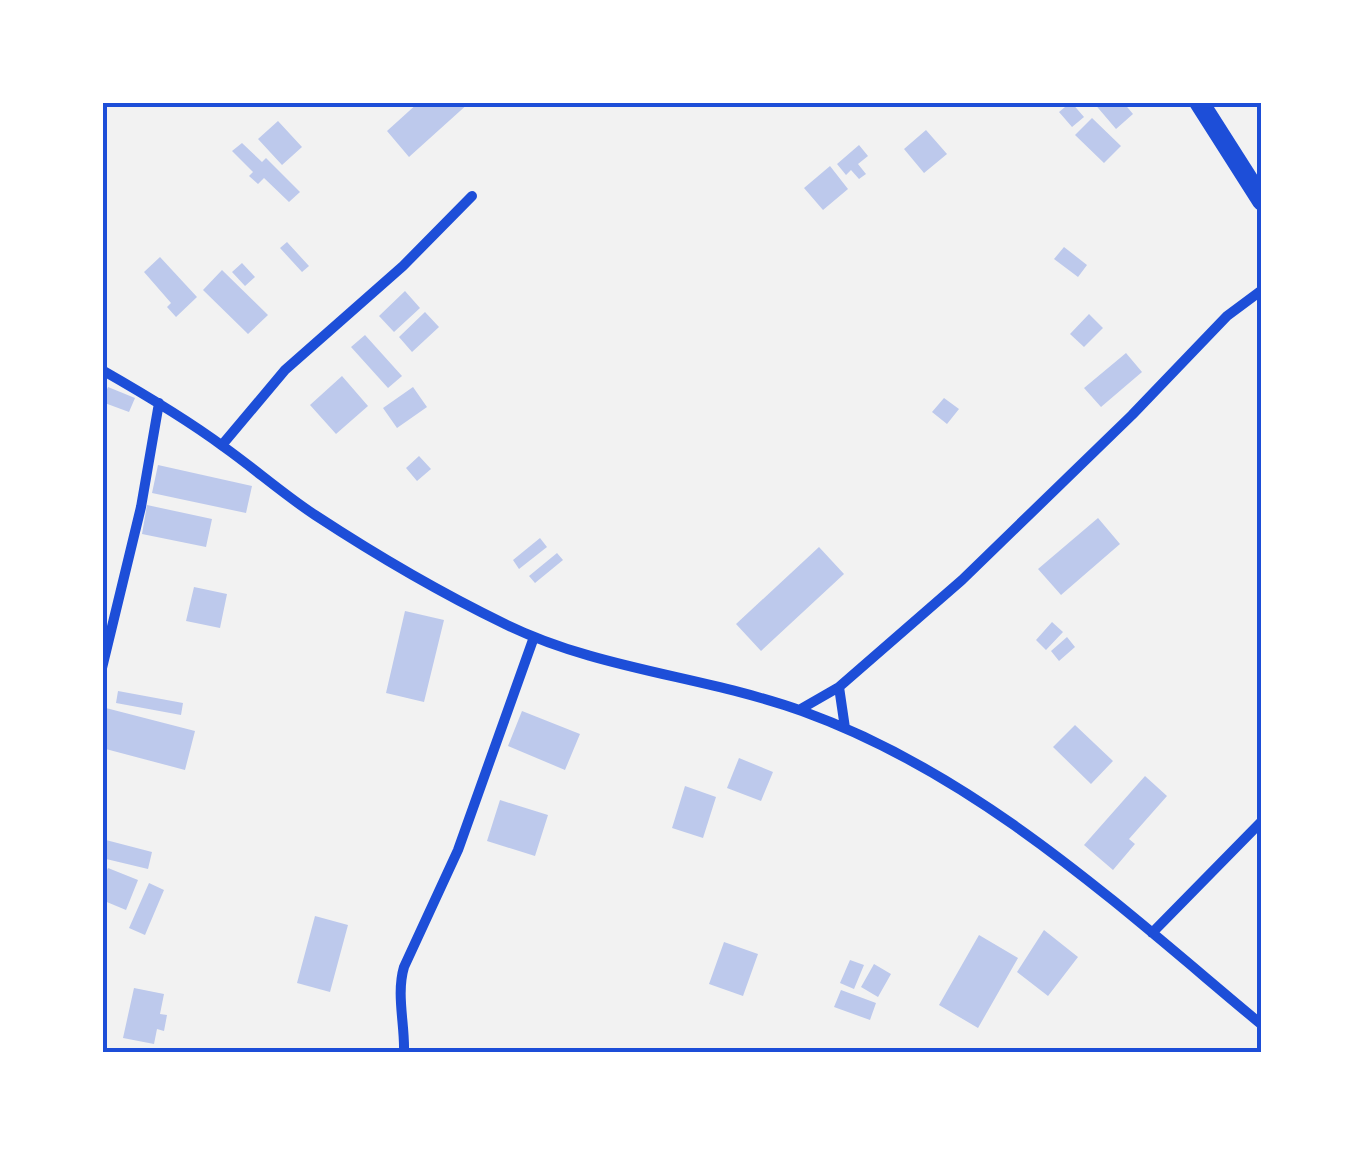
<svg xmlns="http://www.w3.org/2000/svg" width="1364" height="1155" font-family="Mulish,sans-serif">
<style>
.building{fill:#bdc9ec}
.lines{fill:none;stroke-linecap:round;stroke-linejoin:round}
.minor{stroke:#1d4ed8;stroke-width:10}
.primary{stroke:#1d4ed8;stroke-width:20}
.neatline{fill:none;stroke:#1d4ed8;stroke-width:4}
</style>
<rect width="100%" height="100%" fill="#f2f2f2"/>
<path class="building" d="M 419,102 L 470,102 L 409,157 L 387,131 Z
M 1071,102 L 1084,117 L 1072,127 L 1059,112 Z
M 1093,102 L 1123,102 L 1133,114 L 1116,129 Z
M 1092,118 L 1121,146 L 1104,163 L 1075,135 Z
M 278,121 L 302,147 L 282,165 L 258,139 Z
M 926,130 L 947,154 L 924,173 L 904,149 Z
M 242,143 L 262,162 L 266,158 L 300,192 L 289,202 L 264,178 L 258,184 L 249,176 L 253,172 L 232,151 Z
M 859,145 L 868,156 L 858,164 L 866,174 L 859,179 L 851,170 L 846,175 L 837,164 Z
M 830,166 L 848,189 L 823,210 L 804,188 Z
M 287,242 L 309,266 L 302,272 L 280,248 Z
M 1064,247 L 1087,265 L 1078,277 L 1054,259 Z
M 160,257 L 197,297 L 176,317 L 167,307 L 171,303 L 144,272 Z
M 242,263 L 255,277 L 245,286 L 232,272 Z
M 222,270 L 268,315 L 248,334 L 203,290 Z
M 405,291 L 420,308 L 394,332 L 379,316 Z
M 425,312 L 439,327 L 412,352 L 399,337 Z
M 1089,314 L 1103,328 L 1084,347 L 1070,334 Z
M 365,335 L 402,376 L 388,388 L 351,347 Z
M 1126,353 L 1142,372 L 1101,407 L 1084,388 Z
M 342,376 L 368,406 L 336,434 L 310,405 Z
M 108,387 L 135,398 L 129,412 L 102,402 Z
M 413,387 L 427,407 L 397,428 L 383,408 Z
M 944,398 L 959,409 L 947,424 L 932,412 Z
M 419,456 L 431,469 L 417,481 L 406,468 Z
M 158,465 L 252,486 L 246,513 L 152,493 Z
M 147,505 L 212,519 L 206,547 L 142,534 Z
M 1098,518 L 1120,544 L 1061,595 L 1038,569 Z
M 540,538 L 547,547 L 519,569 L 513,560 Z
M 819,547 L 844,574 L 761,651 L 736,624 Z
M 557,553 L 563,560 L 535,583 L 529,576 Z
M 194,587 L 227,594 L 220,628 L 186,621 Z
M 405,611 L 444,620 L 424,702 L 386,693 Z
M 1052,622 L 1063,632 L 1046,650 L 1036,640 Z
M 1067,637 L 1075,647 L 1059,661 L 1051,651 Z
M 118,691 L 183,703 L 181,715 L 116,703 Z
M 102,707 L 195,731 L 185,770 L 102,748 Z
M 522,711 L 580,734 L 565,770 L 508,746 Z
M 1075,725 L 1113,761 L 1091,784 L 1053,747 Z
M 739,758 L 773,772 L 761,801 L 727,788 Z
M 1145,776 L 1167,796 L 1129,839 L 1135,844 L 1113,870 L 1084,845 Z
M 685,786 L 716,797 L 703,838 L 672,828 Z
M 500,800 L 548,815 L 535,856 L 487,841 Z
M 102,839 L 152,852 L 148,869 L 102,858 Z
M 108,868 L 138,880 L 126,910 L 102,900 L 102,882 Z
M 149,883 L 164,890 L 145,935 L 129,928 Z
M 315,916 L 348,925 L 330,992 L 297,983 Z
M 1044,930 L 1078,957 L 1048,996 L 1017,972 Z
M 979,935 L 1018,958 L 978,1028 L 939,1005 Z
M 724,942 L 758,954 L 743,996 L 709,984 Z
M 850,960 L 864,965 L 854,989 L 840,983 Z
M 874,964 L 891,974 L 878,997 L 861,987 Z
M 134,988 L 164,994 L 160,1014 L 167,1015 L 164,1031 L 157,1029 L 154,1044 L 123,1038 Z
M 841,990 L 876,1003 L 870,1020 L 834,1007 Z"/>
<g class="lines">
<path class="minor" d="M 102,370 C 144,394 185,418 224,447 C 255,469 283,494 315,515 C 376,555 439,592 505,624 C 599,670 704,676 802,711 C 979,775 1119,906 1262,1025
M 222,445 L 285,370 L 403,266 L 472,196
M 102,668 L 141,507 L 159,403
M 839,687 L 845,728
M 799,710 L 839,687 L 962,580 L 1132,415 L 1227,316 L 1262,290
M 1152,933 L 1262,821
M 404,1052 C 405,1025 396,994 404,967 L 458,850 L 534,637"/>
<path class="primary" d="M 1199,102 L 1262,201"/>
</g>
<rect width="1364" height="1155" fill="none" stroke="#ffffff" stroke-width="210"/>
<rect x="105" y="105" width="1154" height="945" class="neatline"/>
</svg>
